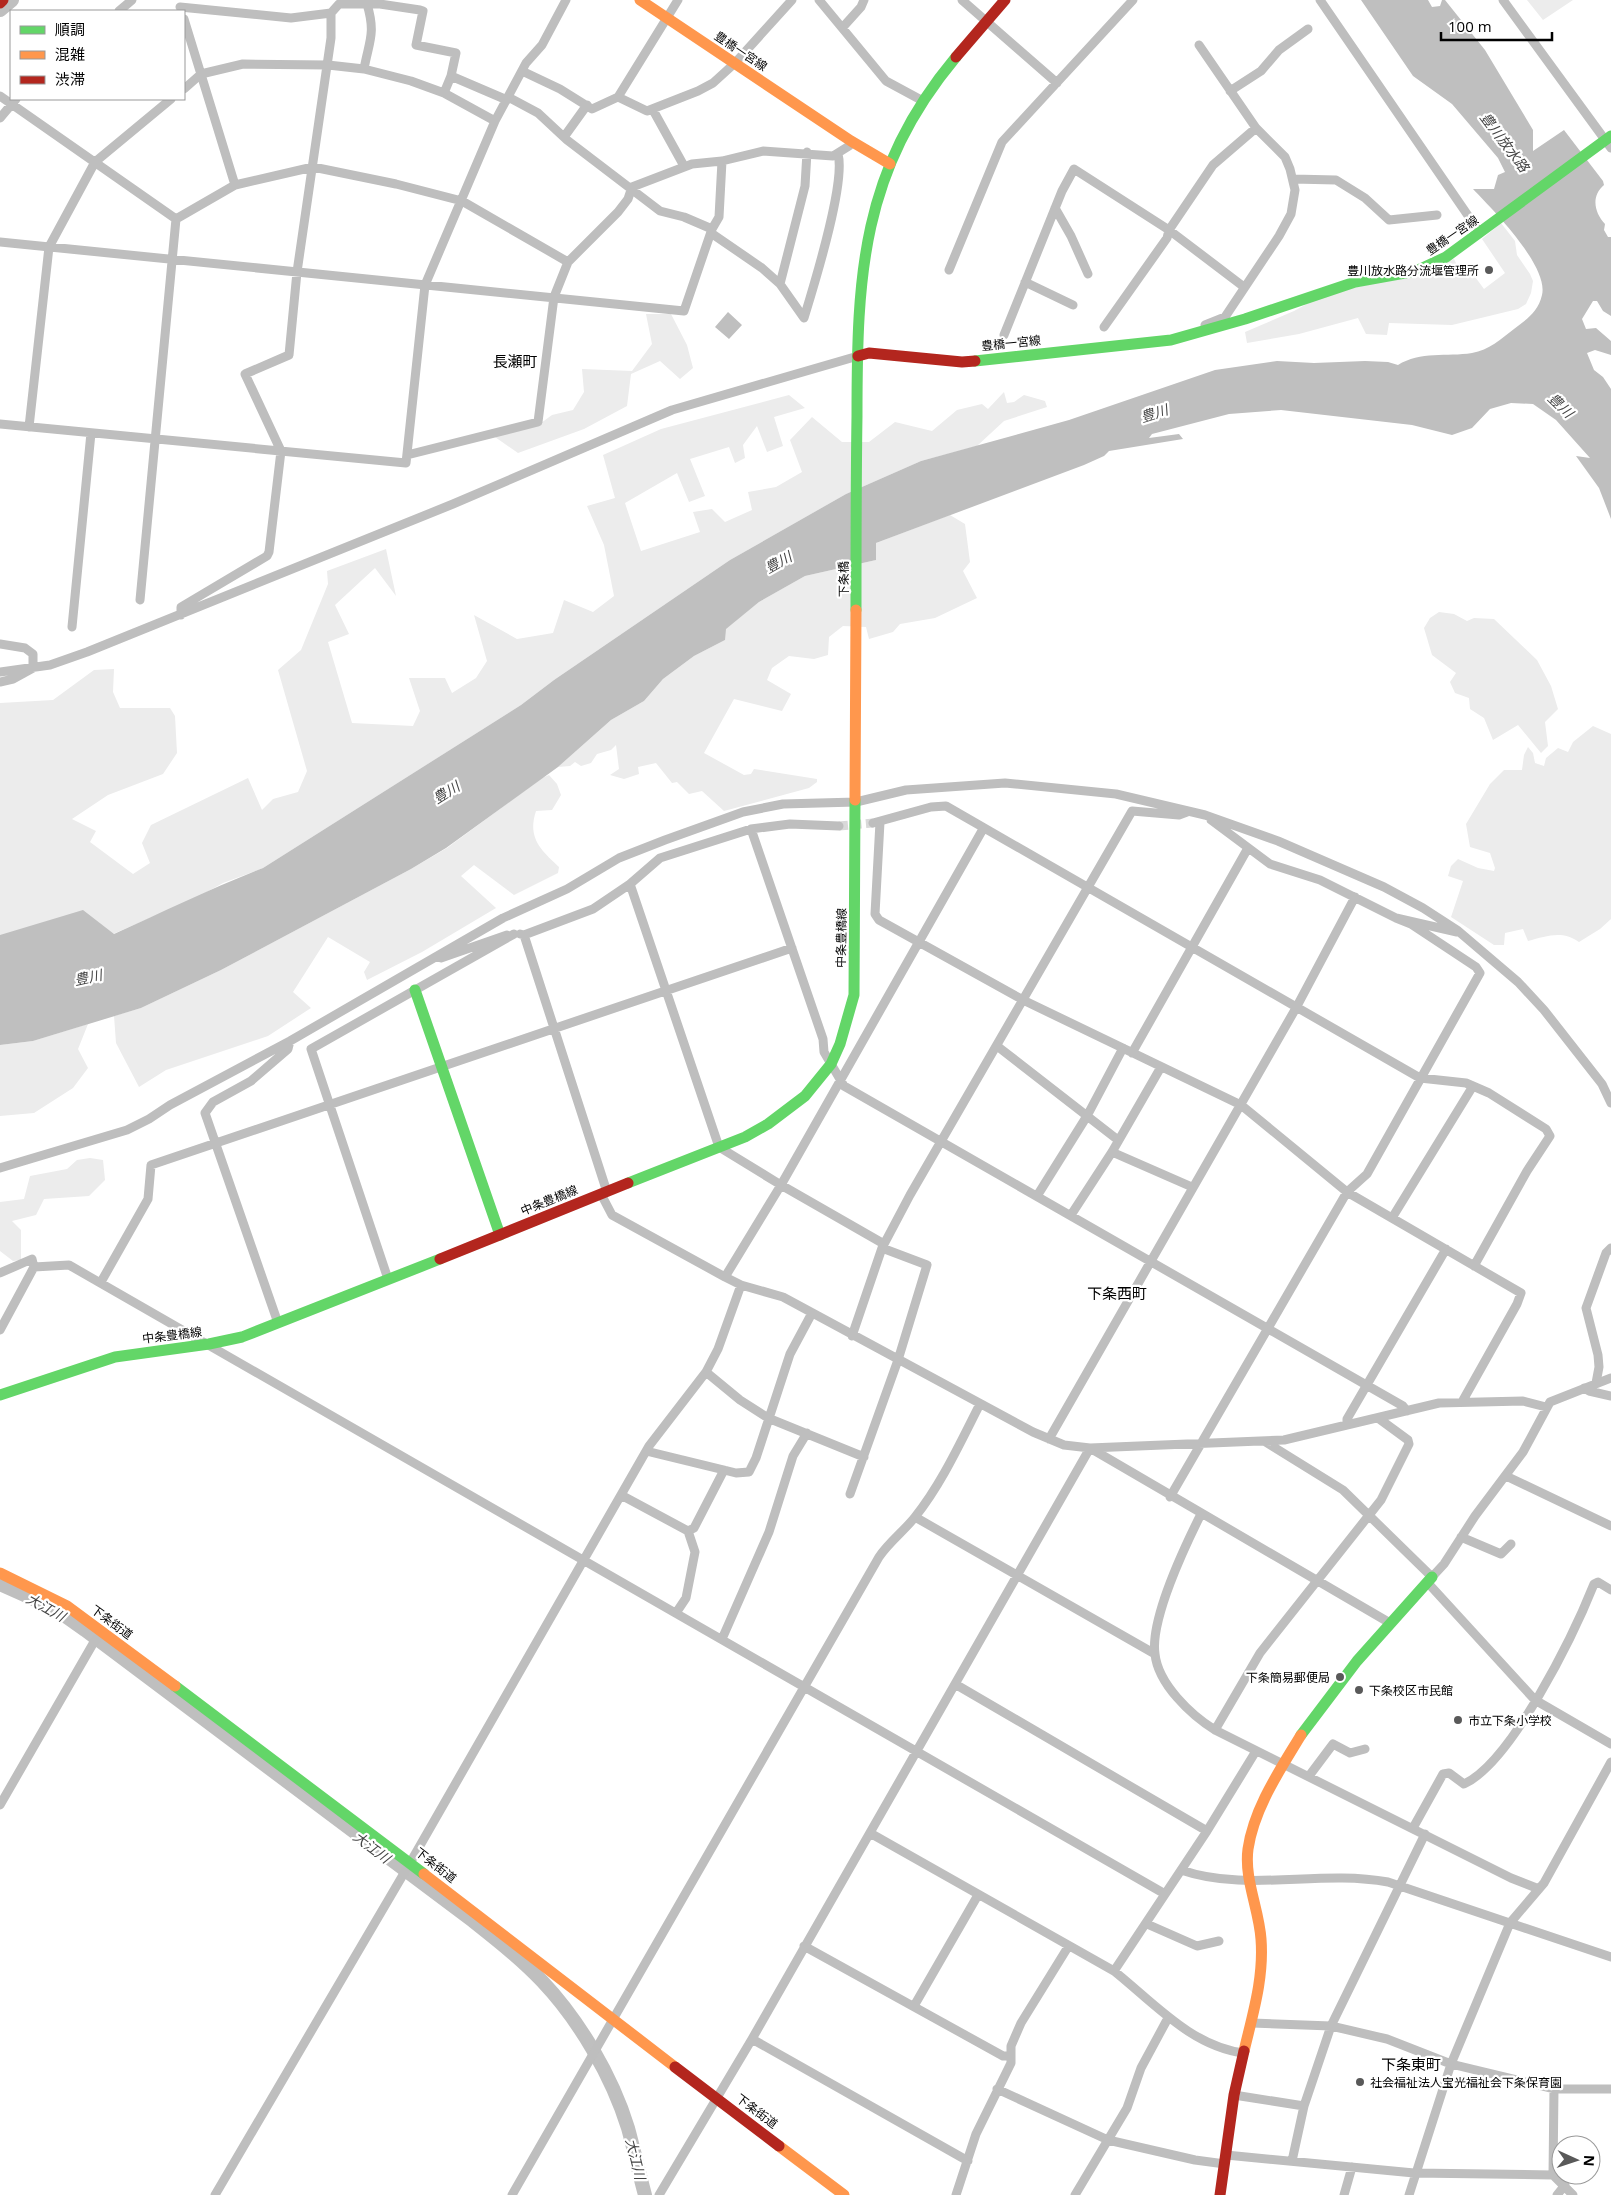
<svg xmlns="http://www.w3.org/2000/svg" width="1611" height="2195" font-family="'Open Sans','Noto Sans JP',sans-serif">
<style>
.green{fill:#ececec}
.water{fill:#bfbfbf}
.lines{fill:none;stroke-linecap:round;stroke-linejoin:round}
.river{stroke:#bfbfbf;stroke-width:14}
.street-tunnel{stroke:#d9d9d9;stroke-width:9;stroke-dasharray:9 4.5;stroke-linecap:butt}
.street{stroke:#bebebe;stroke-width:9}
.fast{stroke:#63d668;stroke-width:11}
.slow{stroke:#ff974d;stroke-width:11}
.jam{stroke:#b3261e;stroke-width:11}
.poi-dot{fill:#595959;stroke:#fff;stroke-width:2}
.labels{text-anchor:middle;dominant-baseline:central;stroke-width:4.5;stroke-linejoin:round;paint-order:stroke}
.street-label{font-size:12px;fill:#000;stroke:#fff}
.poi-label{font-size:12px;fill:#000;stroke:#fff;text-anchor:start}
.water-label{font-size:14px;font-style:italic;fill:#444;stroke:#fff}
.quarter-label{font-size:15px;fill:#000;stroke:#fff}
</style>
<rect width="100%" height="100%" fill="#fff"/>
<path class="green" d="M 1527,0 L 1573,0 L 1543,20 Z
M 1501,223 L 1515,241 L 1517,255 L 1530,274 L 1533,281 L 1531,293 L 1526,304 L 1518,309 L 1452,325 L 1389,323 L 1387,335 L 1366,334 L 1358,318 L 1299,334 L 1247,343 L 1245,332 L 1294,311 L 1325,294 L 1426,272 L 1454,259 L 1459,269 L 1470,270 L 1484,289 L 1505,273 L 1482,239 Z
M 646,314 L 671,314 L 687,345 L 693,368 L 680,379 L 660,361 L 631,374 L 627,406 L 584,429 L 518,453 L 495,437 L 541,423 L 552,415 L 573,410 L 584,392 L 582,369 L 632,371 L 652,344 Z
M 1004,392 L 1007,403 L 1014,402 L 1024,395 L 1045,401 L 1047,407 L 1004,421 L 977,446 L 921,461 L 846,494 L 730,560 L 554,680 L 521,705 L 263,868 L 223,883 L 196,898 L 113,934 L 0,935 L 0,703 L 53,700 L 94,670 L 114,669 L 113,692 L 120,708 L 170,708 L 175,716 L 177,753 L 163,774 L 108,795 L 72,819 L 96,831 L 90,842 L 133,874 L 150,863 L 142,843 L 151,825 L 248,778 L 262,810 L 273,799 L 298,792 L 307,771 L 278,670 L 301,650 L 328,584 L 327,571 L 386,549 L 396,596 L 375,568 L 335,605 L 349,634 L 328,642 L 352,723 L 413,726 L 420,711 L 409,678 L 445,678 L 452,693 L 476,678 L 487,661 L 474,615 L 517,639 L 553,633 L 564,600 L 593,612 L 614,596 L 604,545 L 587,506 L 615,498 L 603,455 L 661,429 L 789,395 L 805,408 L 774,417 L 783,446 L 767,452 L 757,426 L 743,445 L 745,458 L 735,463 L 729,447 L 690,459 L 705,496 L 689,502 L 677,473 L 625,503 L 641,551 L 700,532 L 693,512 L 712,509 L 725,522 L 752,510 L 748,492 L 776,487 L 802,472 L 790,440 L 812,417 L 842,442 L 869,442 L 895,422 L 932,431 L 957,410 L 982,404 L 988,409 Z
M 950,515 L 965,524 L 970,562 L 963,571 L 977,598 L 935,618 L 900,624 L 893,632 L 869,639 L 866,627 L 843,626 L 829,637 L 828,655 L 814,659 L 789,656 L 772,668 L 767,680 L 791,694 L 782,711 L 734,699 L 704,753 L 744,775 L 751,774 L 754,769 L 817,779 L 817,782 L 809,788 L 724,811 L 702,791 L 689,794 L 677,782 L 672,783 L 656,763 L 638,767 L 639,774 L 624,779 L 610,775 L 619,769 L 616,745 L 611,750 L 597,754 L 591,763 L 581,766 L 575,762 L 570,766 L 558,767 L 611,720 L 644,701 L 663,679 L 694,656 L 725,640 L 725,629 L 759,602 L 805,576 L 876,560 L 876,543 Z
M 1439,612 L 1454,614 L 1467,621 L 1474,618 L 1494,619 L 1537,660 L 1551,686 L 1558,709 L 1545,722 L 1548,746 L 1541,753 L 1518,725 L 1493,740 L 1484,718 L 1470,709 L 1469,698 L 1455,693 L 1450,682 L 1456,673 L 1432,655 L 1424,628 L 1430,618 Z
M 1593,726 L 1611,734 L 1611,919 L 1600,929 L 1579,942 C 1562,930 1547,936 1528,941 L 1523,929 L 1505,933 L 1504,945 L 1494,945 L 1451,917 L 1463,881 L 1448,876 L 1451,866 L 1458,859 L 1478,868 L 1494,871 L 1495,868 L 1490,853 L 1470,847 L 1466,824 L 1490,784 L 1504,770 L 1522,770 L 1524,755 L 1528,747 L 1533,753 L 1535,763 L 1544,766 L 1546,758 L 1558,748 L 1568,752 L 1573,742 Z
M 549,775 L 557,784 L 561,795 L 552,810 L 536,811 C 527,838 541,850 559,867 L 558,873 L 514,895 L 474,865 L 461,876 L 496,908 L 422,952 L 367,980 L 364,972 L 370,962 L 328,937 L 293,992 L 311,1008 L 268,1036 L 166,1070 L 139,1087 L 116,1043 L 114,1016 L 141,1008 L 221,970 L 411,869 L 447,848 L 542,778 Z
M 88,1024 L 78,1049 L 88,1068 L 73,1088 L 34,1113 L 0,1116 L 0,1045 L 33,1041 Z
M 90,1158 L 103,1160 L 105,1180 L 89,1196 L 44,1199 L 36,1215 L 12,1221 L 21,1230 L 21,1260 L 13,1261 L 0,1251 L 0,1202 L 24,1199 L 30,1176 L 67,1169 L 77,1160 Z"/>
<path class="water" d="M 1361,0 L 1428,0 L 1432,7 L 1440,6 L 1442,0 L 1445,0 L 1485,50 L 1533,130 L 1533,151 L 1564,130 L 1603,181 L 1604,185 C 1591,196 1594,212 1605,224 L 1604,230 L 1608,237 L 1611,237 L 1611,316 L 1603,311 L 1597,301 L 1593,301 L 1582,319 L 1586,329 L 1596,328 L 1611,341 L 1611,355 L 1595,350 L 1587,353 L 1594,370 L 1603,377 L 1611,389 L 1611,519 L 1599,488 L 1576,456 L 1590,458 L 1556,420 L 1533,404 L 1511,403 L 1490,409 L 1472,428 L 1452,435 L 1412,425 L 1281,410 L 1229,414 L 1152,434 L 1149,438 L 1179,434 L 1183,439 L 1109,451 L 1104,456 L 1084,465 L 876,543 L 876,560 L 805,576 L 759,602 L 726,629 L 725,640 L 694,656 L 663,679 L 644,701 L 611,720 L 558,767 L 446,848 L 411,869 L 221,970 L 141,1008 L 33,1041 L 0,1045 L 0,935 L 83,910 L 114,934 C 163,912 212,888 263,868 L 521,705 L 554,680 L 730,560 L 846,494 L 921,461 L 1069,420 L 1215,370 L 1277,361 L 1314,363 L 1365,361 L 1388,362 L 1398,365 C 1420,351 1447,357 1472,353 C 1489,350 1501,339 1514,329 C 1527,319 1538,312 1542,295 C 1549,266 1492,209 1473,189 L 1494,189 L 1498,175 L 1505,172 L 1498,158 L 1452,104 L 1413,76 Z
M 728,312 L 742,325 L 729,339 L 715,327 Z"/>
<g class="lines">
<path class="river" d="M 0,10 L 12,0
M 0,1584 L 54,1608 L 85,1630 L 473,1921 C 497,1940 521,1959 542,1981 C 579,2020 612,2076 628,2128 C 634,2150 639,2173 645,2195"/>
<path class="street-tunnel" d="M 839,826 L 873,823"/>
<path class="street" d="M 819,0 L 886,81 L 923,101
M 962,0 L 1057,83
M 1320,0 L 1480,233
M 1503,0 L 1611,148
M 180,7 L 291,18 L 331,13 L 339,4 L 380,4 L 420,10 L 423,11 L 416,45 L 456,53 L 451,76 L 444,93
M 119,11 L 132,0
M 184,19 L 235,185
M 843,27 L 861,7 L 864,0
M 1199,45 L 1256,128 L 1285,157 L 1290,169 L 1295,190 L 1291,214 L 1279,236 L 1225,317 L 1205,325
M 364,69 C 369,41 376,34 367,4
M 522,71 L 560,89 L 592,109 L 618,97 L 678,0
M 451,76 L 507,100
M 184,89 L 201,74 L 243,64 L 328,65 L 364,69 L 411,81 L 444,93 L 495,121
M 1230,91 L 1261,71 L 1279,50 L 1308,29
M 0,96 L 176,219
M 508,97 L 538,113 L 567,140 L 660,211 L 684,217 L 712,229
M 618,97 L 647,111 L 698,91 L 713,83 L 735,63 L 792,0
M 653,110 L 684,166
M 0,118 L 16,99
M 564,137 L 587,105
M 1293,179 L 1336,180 L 1365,198 L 1389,220 L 1437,215
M 1055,208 L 1071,236 L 1088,274
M 711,233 L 762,268 L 780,284 L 804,318 C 814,285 846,183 838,154
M 0,242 L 684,311 L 712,229 L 719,217 L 722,161
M 949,270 L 1002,142 L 1133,0
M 1025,282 L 1073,305
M 780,284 L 805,186 L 807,152
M 1104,327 L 1167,238 L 1169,230 L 1213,165 L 1256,128
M 1004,335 L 1062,191 L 1074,169 L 1169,230 L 1244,287
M 0,424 L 406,463 L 425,285 L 495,121 L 526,63 L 542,45 L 566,0
M 29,427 L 49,247 L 95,162 L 171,99
M 407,455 L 538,422 L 554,297 L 568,262 L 618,212 L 628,199 L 632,187 L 692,164 L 722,161 L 763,151 L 833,156 L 849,146 L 851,141
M 140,600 L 176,219 L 235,185 L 313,167 L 396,184 L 462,201 L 568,262
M 181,615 L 181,607 L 267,556 L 269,552 L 281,451 L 245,374 L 289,355 L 297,272 L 331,38 L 331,13
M 72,627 L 91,433
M 0,644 L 25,648 L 33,654 L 33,668 L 13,679 L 0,682
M 0,672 L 50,665 L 87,652 L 453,504 L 672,410 L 858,356
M 1211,820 L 1270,864 L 1320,880 L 1396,918 L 1457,932
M 880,822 L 875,914 L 879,920 L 1023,1000 L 1241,1105 L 1347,1192 L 1521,1293 L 1517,1304 L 1462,1402
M 873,823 L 931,807 L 946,806 L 1420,1078 L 1466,1083 L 1489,1093 L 1546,1129 L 1550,1136 L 1527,1171 L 1474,1266
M 751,829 L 790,824 L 839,826
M 630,884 L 719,1147 L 781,1185 L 884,1244
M 520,934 L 524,935 L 607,1192
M 524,935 L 593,909 L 630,884 L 660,858 L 751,829 L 823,1039 L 824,1052 L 844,1086 L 1403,1406 L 1407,1411
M 441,958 L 507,935
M 997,1046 L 1118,1140
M 1132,1053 L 1248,848
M 1112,1152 L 1192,1187
M 0,1168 L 127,1130 L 149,1119 L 170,1105 L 290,1041 L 503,918 L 567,889 L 619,858 L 665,840 L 743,812 L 783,804 L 856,802 L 906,790 L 1005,783 L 1116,794 L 1205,815 L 1278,841 L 1384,887 L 1423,908 L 1457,930 L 1518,982 L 1544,1010 L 1602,1084 L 1611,1103
M 601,1194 L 612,1215 L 725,1277 L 741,1285 L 783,1297 L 1033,1432 L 1064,1445 L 1090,1448 L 1390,1623
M 1037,1196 L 1087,1116 L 1123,1048
M 1071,1215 L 1112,1152 L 1161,1067
M 1392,1218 L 1473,1086
M 0,1273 L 32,1259 L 34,1267
M 725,1277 L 781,1185 L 983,829
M 388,1279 L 311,1049 L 514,934
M 101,1282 L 148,1199 L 151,1165 L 792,948
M 278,1323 L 205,1113 L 213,1102 L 251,1081 L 288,1049 L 290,1041
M 0,1330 L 34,1267 L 69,1265 L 1165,1894
M 852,1336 L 882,1248 L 910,1195 L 1132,811 L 1179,815 L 1187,812
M 706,1372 L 740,1400 L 768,1418 L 864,1457
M 1596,1383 L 1599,1367 L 1598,1355 L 1586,1308 L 1606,1253 L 1611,1248
M 1584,1388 L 1589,1391 L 1611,1396
M 1347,1425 L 1347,1419 L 1446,1249
M 1049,1439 L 1296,1008 L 1355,897
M 1264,1441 L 1343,1490 L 1432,1577 L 1444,1564 L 1475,1516 L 1523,1452 L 1550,1402 L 1611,1378
M 646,1451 L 724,1470 L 736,1473 L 749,1472 L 756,1458 L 790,1354 L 812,1313
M 1506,1476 L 1611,1526
M 850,1494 L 898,1360 L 927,1265 L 882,1248
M 621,1495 L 688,1531
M 1170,1497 L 1347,1192 L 1367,1174 L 1480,973 L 1476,967 L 1411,924 L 1396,918
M 1201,1514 C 1185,1546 1150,1620 1155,1654 C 1158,1684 1191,1715 1215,1730 L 1511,1878 L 1539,1889
M 915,1517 L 1155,1654
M 1461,1537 L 1501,1554 L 1511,1544
M 1427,1582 L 1535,1700 L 1611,1744
M 676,1613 L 686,1598 L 695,1552 L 688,1531 L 694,1528 L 724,1470
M 722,1639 L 769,1532 L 793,1456 L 807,1433
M 955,1684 L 1207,1831
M 1215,1730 L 1260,1653 L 1381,1500 L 1409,1444 L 1408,1440 L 1378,1418
M 1309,1776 L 1333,1744 L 1350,1753 L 1365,1749
M 0,1805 L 94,1642 L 103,1632
M 1413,1828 L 1443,1774 L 1449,1773 L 1464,1784 C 1512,1762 1574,1634 1594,1584 L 1598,1582 L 1611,1590
M 870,1833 L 1114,1971 L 1207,1831 L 1256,1751
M 1181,1870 C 1248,1893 1319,1869 1388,1882 L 1611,1957
M 1147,1924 L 1197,1946 L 1219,1941
M 804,1946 L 1003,2056 L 1009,2056
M 1114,1971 C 1153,2002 1192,2047 1244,2053
M 914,2006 L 978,1895
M 1252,2023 L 1331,2026 L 1387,2039 L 1451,2064 L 1554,2089 L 1611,2089
M 752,2039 L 968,2161
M 997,2089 L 1108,2140 L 1195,2160 L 1225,2164
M 1234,2095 L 1304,2106
M 1226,2155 L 1414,2173 L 1553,2175 L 1573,2195
M 1292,2161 L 1304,2106 L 1331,2026 L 1425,1834
M 1553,2175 L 1554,2089
M 215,2195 L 410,1863 L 649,1446 L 706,1372 L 718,1349 L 741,1285
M 512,2195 L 879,1557 C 889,1542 904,1531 915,1517 C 942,1483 960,1443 980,1404
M 659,2195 L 752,2039 L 1090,1448 L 1284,1440 L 1439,1403 L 1523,1401 L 1546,1407
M 956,2195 L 976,2134 L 1011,2063 L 1011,2046 L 1021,2023 L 1068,1947
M 1075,2195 L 1127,2108 L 1141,2068 L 1168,2018
M 1344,2195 L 1352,2167
M 1409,2195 L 1451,2064 L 1510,1923 L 1544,1883 L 1611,1762
M 1557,2195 L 1565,2185"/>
<path class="fast" d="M 975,361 L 1171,340 L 1245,319 L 1355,282 L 1416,271 L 1446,257 L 1611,136
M 856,610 C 856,545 856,481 857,416 C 857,275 861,171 956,57
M 415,990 L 500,1235
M 628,1183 L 745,1137 L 768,1124 L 805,1096 L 831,1064 L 840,1044 L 854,995 L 855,800
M 0,1395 L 115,1357 L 209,1344 L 242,1337 L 440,1259
M 175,1686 L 424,1874
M 1301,1735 L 1357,1661 L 1432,1577"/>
<path class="slow" d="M 640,0 L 851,141 L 890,164
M 855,800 L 856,610
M 0,1573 L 67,1606 L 175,1686
M 424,1874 L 675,2067
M 1244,2051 C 1253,2013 1264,1978 1261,1939 C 1259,1909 1244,1879 1248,1849 C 1254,1808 1280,1770 1301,1735
M 779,2146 L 844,2195"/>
<path class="jam" d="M 0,3 L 3,0
M 956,57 L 1005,0
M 858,356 L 869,353 L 962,362 L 975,361
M 440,1259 L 628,1183
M 675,2067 L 779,2146
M 1220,2195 L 1234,2095 L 1244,2051"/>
</g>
<g class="poi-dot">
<circle cx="1489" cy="270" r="5"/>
<circle cx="1340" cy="1677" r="5"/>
<circle cx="1359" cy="1690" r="5"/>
<circle cx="1458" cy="1720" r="5"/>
<circle cx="1360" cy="2082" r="5"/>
</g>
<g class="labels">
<g class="street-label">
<text transform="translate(741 51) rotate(34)">豊橋一宮線</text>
<text transform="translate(1452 235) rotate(-34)">豊橋一宮線</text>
<text transform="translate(1011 343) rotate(-6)">豊橋一宮線</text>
<text transform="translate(843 579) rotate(-90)">下条橋</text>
<text transform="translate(841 938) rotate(-89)">中条豊橋線</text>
<text transform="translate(549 1200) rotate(-22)">中条豊橋線</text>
<text transform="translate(172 1335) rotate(-7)">中条豊橋線</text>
<text transform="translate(112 1622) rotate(36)">下条街道</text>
<text transform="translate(436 1865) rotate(38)">下条街道</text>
<text transform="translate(757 2111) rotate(37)">下条街道</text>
</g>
<g class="poi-label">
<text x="1479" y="270" text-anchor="end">豊川放水路分流堰管理所</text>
<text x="1330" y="1677" text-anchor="end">下条簡易郵便局</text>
<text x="1369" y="1690">下条校区市民館</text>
<text x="1468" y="1720">市立下条小学校</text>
<text x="1370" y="2082">社会福祉法人宝光福祉会下条保育園</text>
</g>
<g class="water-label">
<text transform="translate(1505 142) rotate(53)">豊川放水路</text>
<text transform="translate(1561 405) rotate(44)">豊川</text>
<text transform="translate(1154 413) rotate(-18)">豊川</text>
<text transform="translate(778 562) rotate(-29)">豊川</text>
<text transform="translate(446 792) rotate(-32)">豊川</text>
<text transform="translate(88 977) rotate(-12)">豊川</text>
<text transform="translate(46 1607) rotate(29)">大江川</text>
<text transform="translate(372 1847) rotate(37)">大江川</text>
<text transform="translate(636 2159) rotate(76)">大江川</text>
</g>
<g class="quarter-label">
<text x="515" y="361">長瀬町</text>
<text x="1117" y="1293">下条西町</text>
<text x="1411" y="2064">下条東町</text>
</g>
</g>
<rect x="10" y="10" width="175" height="90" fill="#ffffff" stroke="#999999"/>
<rect x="20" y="26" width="25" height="8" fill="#63d668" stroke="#999999"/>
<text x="55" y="35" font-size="15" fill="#000000">順調</text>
<rect x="20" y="51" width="25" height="8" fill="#ff974d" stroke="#999999"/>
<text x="55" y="60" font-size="15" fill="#000000">混雑</text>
<rect x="20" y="76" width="25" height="8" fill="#b3261e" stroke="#999999"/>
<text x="55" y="85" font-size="15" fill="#000000">渋滞</text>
<g transform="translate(1576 2160) rotate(93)"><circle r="24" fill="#ffffff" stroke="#999999"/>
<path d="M0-4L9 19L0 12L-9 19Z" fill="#595959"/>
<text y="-8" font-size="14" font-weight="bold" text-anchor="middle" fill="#000000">N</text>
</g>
<path d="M1441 32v8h111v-8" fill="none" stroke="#000000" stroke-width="2.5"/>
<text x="1448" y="32" font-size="15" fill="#000000" stroke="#ffffff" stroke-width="4" paint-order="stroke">100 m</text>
</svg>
